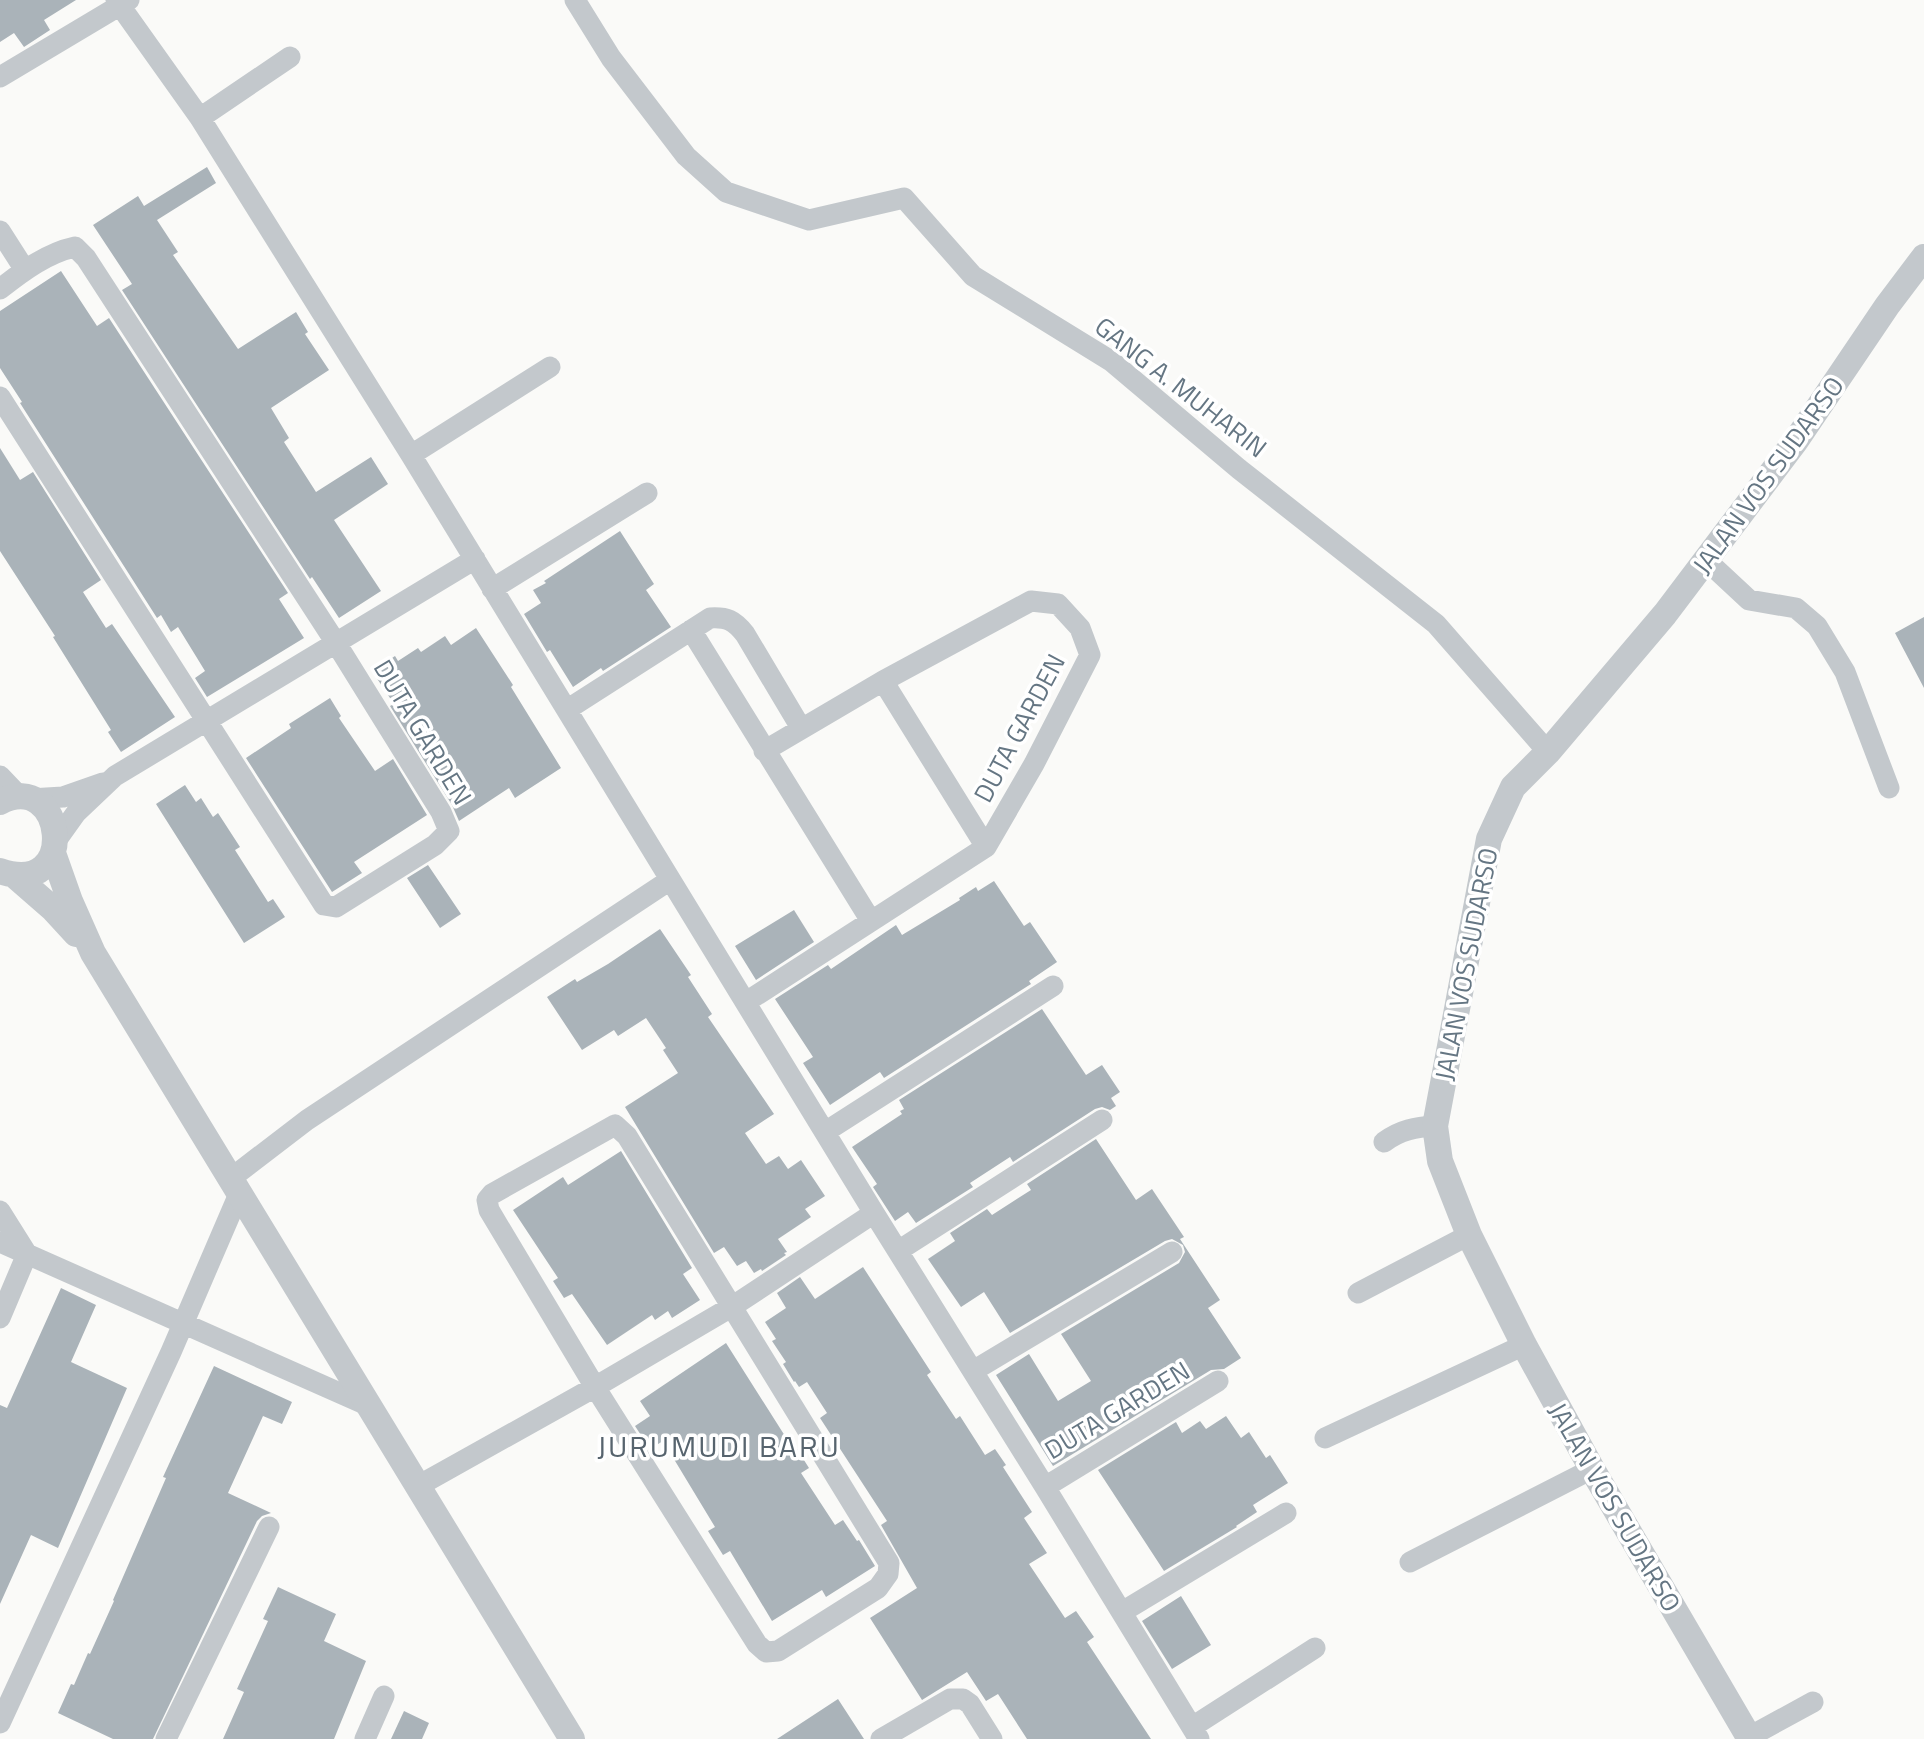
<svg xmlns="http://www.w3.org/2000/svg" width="1924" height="1739" font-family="'Titillium Web',sans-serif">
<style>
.building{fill:#aab3b9}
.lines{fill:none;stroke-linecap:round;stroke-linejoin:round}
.minor{stroke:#c3c8cc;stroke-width:21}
.tertiary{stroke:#c3c8cc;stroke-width:26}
.labels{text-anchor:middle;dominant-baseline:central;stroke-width:7;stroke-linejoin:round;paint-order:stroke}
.street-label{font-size:26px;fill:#657683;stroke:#fff}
.quarter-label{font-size:30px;letter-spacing:2px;fill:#57646e;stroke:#fff}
</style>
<rect width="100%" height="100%" fill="#fafaf8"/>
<path class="building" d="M 0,0 L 76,0 L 44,20 L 50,30 L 24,47 L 14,33 L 0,42 Z
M 207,167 L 216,183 L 157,220 L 178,252 L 173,255 L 238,349 L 296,312 L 308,332 L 305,334 L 329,370 L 271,408 L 289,438 L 284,442 L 316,492 L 371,457 L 388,484 L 334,520 L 381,591 L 339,618 L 312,577 L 310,579 L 122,290 L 132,284 L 93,225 L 138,196 L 144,206 Z
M 61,271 L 97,326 L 109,318 L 288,593 L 279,599 L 304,638 L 207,697 L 195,678 L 205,671 L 178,627 L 171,632 L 161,615 L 157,618 L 20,403 L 22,402 L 0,368 L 0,311 Z
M 0,448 L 20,480 L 33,472 L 101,580 L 83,592 L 106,628 L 112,624 L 175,717 L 121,752 L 108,732 L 111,730 L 53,637 L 55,636 L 0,551 Z
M 620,531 L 654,584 L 646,590 L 671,627 L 603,671 L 601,668 L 573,687 L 550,650 L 547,652 L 524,614 L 541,603 L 533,590 L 546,583 L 544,581 Z
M 1924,617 L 1924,688 L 1895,633 Z
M 476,628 L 513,685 L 511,687 L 561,768 L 515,798 L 509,788 L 459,821 L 452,805 L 390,706 L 394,704 L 372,671 L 395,656 L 398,661 L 418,648 L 421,652 L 445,636 L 451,645 Z
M 330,698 L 341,716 L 339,718 L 375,771 L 393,759 L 427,815 L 354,862 L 362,873 L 332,892 L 246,758 L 291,728 L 289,724 Z
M 185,785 L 196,802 L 201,798 L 213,817 L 218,813 L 240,847 L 235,850 L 268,902 L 273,899 L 285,917 L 244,943 L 156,804 Z
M 428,865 L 461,914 L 440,928 L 407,878 Z
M 994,881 L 1024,926 L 1030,922 L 1057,962 L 1029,981 L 1031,984 L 884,1078 L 880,1072 L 830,1105 L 803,1063 L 813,1057 L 775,999 L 828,965 L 831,969 L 896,925 L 902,935 L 960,900 L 959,898 L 976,887 L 978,891 Z
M 794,910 L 814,942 L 756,980 L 735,946 Z
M 660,929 L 691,975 L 688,977 L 712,1014 L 708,1017 L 774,1114 L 745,1133 L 766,1164 L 779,1156 L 788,1169 L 801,1160 L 825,1196 L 805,1209 L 811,1217 L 778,1239 L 787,1252 L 784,1253 L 786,1255 L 762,1271 L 761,1269 L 754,1273 L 746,1261 L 737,1266 L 724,1247 L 714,1253 L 625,1107 L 678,1073 L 663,1050 L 666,1048 L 646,1018 L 618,1036 L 614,1030 L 582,1050 L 547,997 L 575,979 L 577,982 L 608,964 Z
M 1042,1009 L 1086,1075 L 1102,1065 L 1120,1092 L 1111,1098 L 1116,1106 L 1110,1110 L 1102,1107 L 1095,1109 L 1013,1162 L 1010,1157 L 970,1183 L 973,1187 L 916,1223 L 908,1212 L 895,1221 L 873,1187 L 877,1184 L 852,1147 L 902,1114 L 900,1111 L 904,1109 L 899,1100 Z
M 1096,1139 L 1136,1200 L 1152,1189 L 1184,1237 L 1180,1239 L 1220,1300 L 1208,1308 L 1241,1358 L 1224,1369 L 1211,1370 L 1053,1466 L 996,1375 L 1029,1354 L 1058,1401 L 1091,1381 L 1061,1334 L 1179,1263 L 1185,1252 L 1183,1245 L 1172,1239 L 1165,1241 L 1010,1333 L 984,1292 L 961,1307 L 928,1259 L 955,1241 L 950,1233 L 987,1209 L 992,1215 L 1031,1190 L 1027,1184 Z
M 621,1151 L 692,1268 L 683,1274 L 700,1300 L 672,1318 L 668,1311 L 655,1320 L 652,1315 L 607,1345 L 572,1294 L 564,1298 L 553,1281 L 558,1278 L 513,1210 L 563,1177 L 568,1185 Z
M 863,1267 L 931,1372 L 927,1375 L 956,1419 L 960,1416 L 985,1455 L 995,1449 L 1006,1465 L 1003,1467 L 1032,1512 L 1024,1518 L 1047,1553 L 1029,1564 L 1065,1618 L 1076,1611 L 1094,1637 L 1087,1642 L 1151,1739 L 1027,1739 L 998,1694 L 986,1701 L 967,1672 L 922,1700 L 870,1618 L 917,1588 L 881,1525 L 887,1521 L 820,1418 L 827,1413 L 807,1382 L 799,1387 L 795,1381 L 794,1382 L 783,1364 L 786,1362 L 772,1341 L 776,1339 L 765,1322 L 786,1308 L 777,1293 L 800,1277 L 815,1299 Z
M 61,1288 L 96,1305 L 71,1362 L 127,1388 L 58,1548 L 31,1535 L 0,1604 L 0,1405 L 7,1408 Z
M 726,1343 L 785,1436 L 790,1438 L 809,1468 L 801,1473 L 835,1525 L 843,1520 L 857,1541 L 859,1540 L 875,1566 L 826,1597 L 822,1590 L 772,1621 L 730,1551 L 723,1555 L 708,1531 L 715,1527 L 663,1441 L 650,1449 L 635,1426 L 650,1416 L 640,1401 Z
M 214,1366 L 292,1402 L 282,1424 L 263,1416 L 228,1493 L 271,1513 L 262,1516 L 257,1521 L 153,1739 L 113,1739 L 58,1713 L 71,1684 L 74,1685 L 88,1653 L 90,1654 L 114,1601 L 113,1600 L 166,1478 L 163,1477 Z
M 1226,1416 L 1241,1438 L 1249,1432 L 1266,1458 L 1270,1455 L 1288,1483 L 1253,1505 L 1257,1512 L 1236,1526 L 1237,1527 L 1164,1571 L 1098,1470 L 1176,1422 L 1182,1433 L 1200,1421 L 1206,1429 Z
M 278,1587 L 336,1614 L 324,1641 L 366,1661 L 334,1739 L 223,1739 L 244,1692 L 237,1689 L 268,1621 L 263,1619 Z
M 1181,1596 L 1211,1645 L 1172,1669 L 1142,1621 Z
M 838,1699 L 864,1739 L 777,1739 Z
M 404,1711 L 429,1723 L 422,1739 L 391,1739 Z"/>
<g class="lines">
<path class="minor" d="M 116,0 L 200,118 L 411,455 L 874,1213 L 1045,1487 L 1199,1739
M 575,0 L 611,58 L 686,156 L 726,192 L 809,220 L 904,198 L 973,276 L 1111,361 L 1239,469 L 1436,624 L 1548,752
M 0,77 L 129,0
M 200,118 L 290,57
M 0,231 L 25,270
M 0,289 C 23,271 47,253 75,247 L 86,258 L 336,643 L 441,812 L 449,831 L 435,845 L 336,907 L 324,905 L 0,397
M 411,455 L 550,367
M 1706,560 L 1749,600 L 1796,608 L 1817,626 L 1845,672 L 1889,788
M 492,589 L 647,493
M 691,630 L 871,921
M 883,681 L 986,847
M 568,709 L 710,618 C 727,617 734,620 745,634 L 801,728
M 0,776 L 20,797
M 30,799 L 63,797 L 103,783
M 56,841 L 76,813 L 115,776 L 475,559
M 746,1002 L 986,847 L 1034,764 L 1090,655 L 1080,628 L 1058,604 L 1031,601 L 883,681 L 764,751
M 615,1125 L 627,1136 L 889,1563 L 888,1574 L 878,1588 L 778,1651 L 766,1652 L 757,1644 L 595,1387 L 489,1210 L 487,1200 L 492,1194 Z
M 825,1132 L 1053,986
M 1384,1142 C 1400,1130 1416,1127 1435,1126
M 230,1179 L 307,1120 L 670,880
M 0,1211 L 27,1254 L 0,1318
M 0,1242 L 369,1406
M 898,1251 L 1102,1120
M 1358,1293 L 1469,1235
M 973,1371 L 1172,1252
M 1325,1438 L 1524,1345
M 418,1486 L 595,1387 L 733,1306 L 874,1213
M 1045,1487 L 1218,1381
M 1410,1562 L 1592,1469
M 1122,1612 L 1286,1513
M 0,1723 L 171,1352 L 239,1194
M 1192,1727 L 1315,1648
M 1749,1737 L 1813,1702
M 166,1739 L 269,1527
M 365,1739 L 384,1696
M 881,1739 L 950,1699 L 963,1699 L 970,1704 L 992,1739"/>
<path class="tertiary" d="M 0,802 C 65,768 81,899 0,871
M 53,853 L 70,901 L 93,953 L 572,1739
M 14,875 L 53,909 L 76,934
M 1750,1739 L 1592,1469 L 1524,1345 L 1469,1235 L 1440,1161 L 1435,1126 L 1489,839 L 1513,787 L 1548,752 L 1665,614 L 1795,442 L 1887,306 L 1924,257"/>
</g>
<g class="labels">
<g class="street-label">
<text transform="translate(1181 387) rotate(38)">GANG A. MUHARIN</text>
<text transform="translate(1768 475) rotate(-54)">JALAN VOS SUDARSO</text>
<text transform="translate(1019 728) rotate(-62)">DUTA GARDEN</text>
<text transform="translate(423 732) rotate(59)">DUTA GARDEN</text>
<text transform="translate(1466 964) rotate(-79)">JALAN VOS SUDARSO</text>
<text transform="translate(1117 1410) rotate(-31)">DUTA GARDEN</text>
<text transform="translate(1615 1507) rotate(60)">JALAN VOS SUDARSO</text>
</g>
<g class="quarter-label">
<text x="719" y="1446">JURUMUDI BARU</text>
</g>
</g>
</svg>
